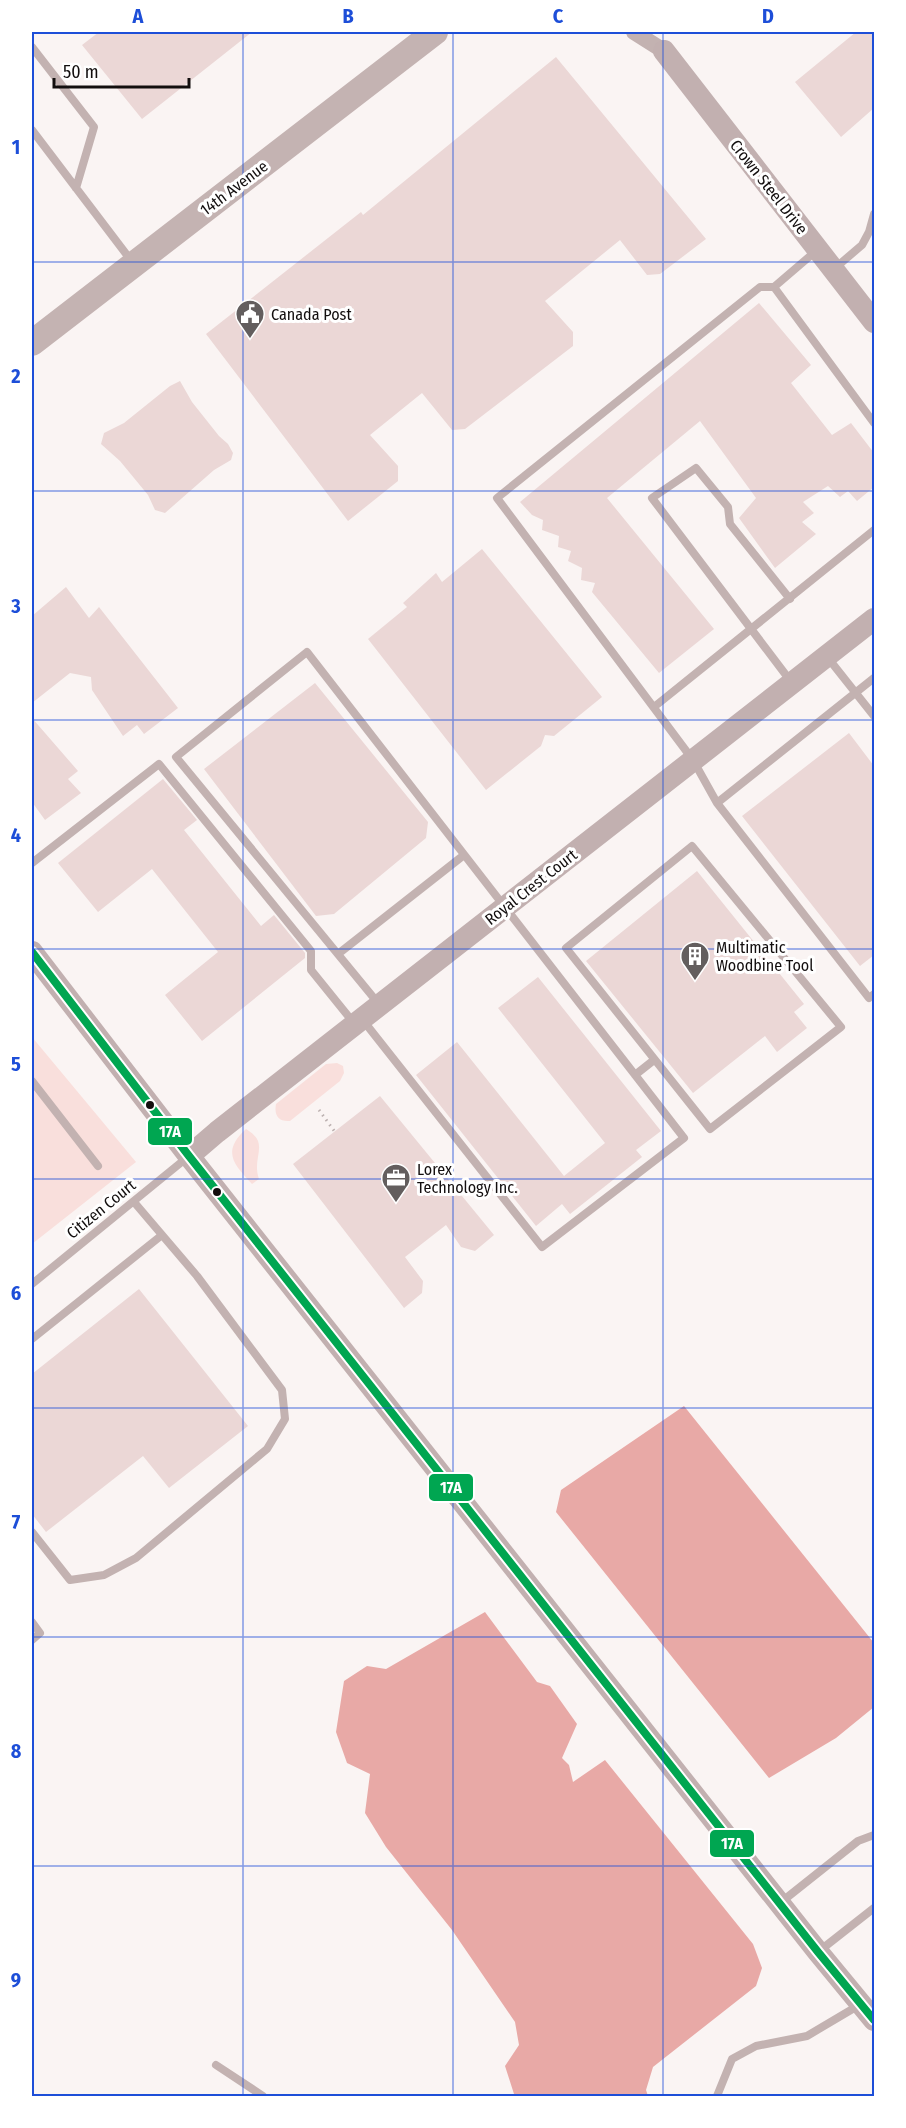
<svg xmlns="http://www.w3.org/2000/svg" width="906" height="2128" font-family="'Fira Sans Condensed',sans-serif">
<style>
.green{fill:#f9dfdc}
.water{fill:#e8a9a6}
.building{fill:#ebd7d6}
.lines{fill:none;stroke-linecap:round;stroke-linejoin:round}
.path{stroke:#bcb1b0;stroke-width:3;stroke-dasharray:1.5 4.5;stroke-linecap:butt}
.lane{stroke:#c3b2b1;stroke-width:8}
.street{stroke:#c3b2b1;stroke-width:16}
.secondary{stroke:#c2b0b0;stroke-width:22}
.primary{stroke:#c4b3b2;stroke-width:26}
.bus-1-casing{stroke:#fff;stroke-width:12}
.bus-1{stroke:#00a651;stroke-width:8}
.grid{fill:none;stroke:#1d4ed8;stroke-width:1.5;stroke-opacity:0.55}
.bus-dot{fill:#120e0e;stroke:#fff;stroke-width:2}
.labels{text-anchor:middle;dominant-baseline:central;stroke-width:6;stroke-linejoin:round;paint-order:stroke}
.street-label{font-size:16px;fill:#120e0e;stroke:#fff}
.poi-label{font-size:16px;fill:#120e0e;stroke:#fff;text-anchor:start}
.line-badge{stroke:#fff;stroke-width:2}
.badge-label{font-size:16px;text-anchor:middle;font-weight:bold;fill:#fff}
.neatline{fill:none;stroke:#1d4ed8;stroke-width:2}
.grid-label{font-size:20px;text-anchor:middle;font-weight:bold;fill:#1d4ed8}
</style>
<rect width="100%" height="100%" fill="#faf4f3"/>
<path class="green" d="M 32,1037 L 136,1162 L 32,1244 Z
M 337,1063 L 343,1066 L 344,1073 L 340,1081 L 290,1121 C 278,1122 274,1115 276,1104 L 326,1064 Z
M 246,1129 C 271,1144 251,1156 259,1179 L 252,1184 C 234,1164 221,1152 246,1129 Z"/>
<path class="water" d="M 684,1406 L 874,1643 L 874,1707 L 836,1738 L 769,1778 L 556,1512 L 561,1490 Z
M 485,1612 L 537,1682 L 550,1686 L 577,1724 L 562,1758 L 569,1765 L 573,1782 L 605,1760 L 753,1944 L 762,1968 L 756,1986 L 653,2067 L 646,2090 L 648,2096 L 516,2096 L 514,2094 L 505,2066 L 519,2045 L 515,2022 L 452,1930 L 386,1847 L 365,1813 L 370,1774 L 347,1763 L 336,1732 L 344,1681 L 367,1666 L 386,1669 Z"/>
<path class="building" d="M 99,32 L 252,32 L 142,119 L 82,45 Z
M 856,32 L 874,32 L 874,108 L 841,137 L 795,82 Z
M 556,57 L 706,239 L 660,274 L 647,275 L 620,240 L 545,301 L 573,332 L 573,346 L 465,429 L 452,430 L 422,393 L 370,435 L 398,466 L 398,481 L 348,521 L 206,334 L 361,212 L 363,215 Z
M 759,303 L 811,365 L 791,383 L 832,435 L 851,423 L 874,453 L 874,487 L 857,501 L 848,491 L 840,497 L 828,486 L 803,502 L 814,513 L 802,522 L 816,534 L 775,568 L 739,518 L 756,498 L 700,421 L 607,498 L 714,629 L 659,673 L 592,592 L 595,583 L 581,580 L 582,568 L 568,561 L 571,551 L 558,547 L 559,536 L 542,530 L 543,520 L 532,515 L 520,502 Z
M 180,381 L 192,402 L 219,436 L 228,444 L 233,453 L 231,460 L 214,470 L 165,513 L 155,510 L 148,495 L 120,461 L 101,444 L 104,433 L 124,423 L 170,386 Z
M 482,549 L 602,697 L 554,736 L 545,735 L 541,746 L 486,790 L 368,639 L 407,607 L 403,603 L 436,573 L 442,582 Z
M 66,587 L 89,618 L 99,607 L 178,708 L 144,734 L 137,725 L 123,736 L 92,690 L 91,677 L 70,673 L 32,703 L 32,616 Z
M 315,683 L 428,822 L 426,838 L 334,914 L 316,916 L 204,769 Z
M 32,718 L 78,771 L 68,779 L 81,793 L 45,820 L 32,802 Z
M 849,733 L 874,766 L 874,955 L 860,966 L 742,816 Z
M 163,779 L 197,820 L 184,830 L 261,926 L 274,915 L 305,953 L 305,958 L 202,1041 L 165,995 L 218,952 L 152,869 L 98,912 L 58,863 Z
M 697,871 L 804,1004 L 794,1012 L 807,1028 L 777,1052 L 765,1036 L 693,1093 L 586,961 Z
M 538,977 L 661,1131 L 636,1150 L 642,1157 L 570,1214 L 562,1204 L 536,1226 L 416,1075 L 457,1042 L 564,1176 L 605,1143 L 498,1008 Z
M 380,1096 L 494,1235 L 475,1251 L 461,1247 L 446,1225 L 405,1257 L 423,1281 L 422,1293 L 404,1308 L 293,1164 Z
M 139,1289 L 248,1426 L 169,1488 L 143,1456 L 46,1532 L 32,1514 L 32,1374 Z"/>
<g class="lines">
<path class="path" d="M 319,1110 L 335,1132"/>
<path class="lane" d="M 32,47 L 94,127 L 76,188
M 32,130 L 133,263
M 816,251 L 774,287 L 874,423
M 834,269 L 862,245 L 869,232 L 874,214
M 790,599 L 730,524 L 728,507 L 696,468 L 652,498 L 792,683
M 828,658 L 874,716
M 874,678 L 717,803 L 869,998 L 874,994
M 654,707 L 874,530
M 717,803 L 693,760 L 497,498 L 760,287 L 774,287
M 692,846 L 841,1027 L 710,1129 L 566,948 Z
M 32,863 L 159,764 L 311,951 L 311,970 L 353,1022
M 338,954 L 464,855
M 362,1019 L 542,1247 L 684,1138 L 307,652 L 176,757 L 378,1003
M 635,1075 L 654,1060
M 32,1081 L 98,1166
M 32,1284 L 189,1156
M 32,1339 L 162,1235
M 32,1532 L 70,1580 L 104,1575 L 136,1558 L 267,1449 L 285,1419 L 282,1390 L 197,1276 L 134,1202
M 32,1622 L 40,1633 L 32,1640
M 780,1903 L 858,1841 L 874,1835
M 818,1952 L 874,1908
M 216,2065 L 263,2096
M 717,2096 L 732,2059 L 756,2046 L 807,2036 L 861,2004"/>
<path class="street" d="M 634,32 L 664,51"/>
<path class="secondary" d="M 664,51 L 874,322
M 32,952 L 189,1156 L 818,1952 L 874,2020
M 189,1156 L 217,1132 L 874,619"/>
<path class="primary" d="M 32,343 L 435,32"/>
<g class="bus-1-casing">
<path id="bus-1" d="M 32,952 L 189,1156 L 818,1952 L 874,2020"/>
</g>
<use href="#bus-1" class="bus-1"/>
</g>
<path class="grid" d="M 243,32 L 243,2096M 453,32 L 453,2096M 663,32 L 663,2096M 32,262 L 874,262M 32,491 L 874,491M 32,720 L 874,720M 32,949 L 874,949M 32,1179 L 874,1179M 32,1408 L 874,1408M 32,1637 L 874,1637M 32,1866 L 874,1866"/>
<defs>
<g id="civic-pin" transform="scale(1.5)"><path d="M0 17L-7.5 6A9.5 9.5 0 1 1 7.5 6Z" fill="#635e5e" stroke="#fff"/><path d="M-.6-6.5H3V-4.5H.6V-3L4-1V1h2V6H-6V1h2V-1L-.6-3ZM-1.2 2.5V6h2.4V2.5Z" fill="#fff"/></g>
<g id="building-pin" transform="scale(1.5)"><path d="M0 17L-7.5 6A9.5 9.5 0 1 1 7.5 6Z" fill="#635e5e" stroke="#fff"/><path d="M-4-6H4V6H1V3H-1V6H-4ZM-2.5-4.3h1.7v1.8h-1.7ZM.8-4.3h1.7v1.8H.8ZM-2.5-1h1.7V.8h-1.7ZM.8-1h1.7V.8H.8Z" fill="#fff"/></g>
<g id="office-pin" transform="scale(1.5)"><path d="M0 17L-7.5 6A9.5 9.5 0 1 1 7.5 6Z" fill="#635e5e" stroke="#fff"/><path d="M-6-3h4V-5.5h4V-3h4V5H-6ZM-1-4.5V-3h2v-1.5ZM-6 0V1H6V0Z" fill="#fff"/></g>
</defs>
<g fill-rule="evenodd">
<use href="#civic-pin" x="250" y="314"/>
<use href="#building-pin" x="695" y="956"/>
<use href="#office-pin" x="396" y="1178"/>
</g>
<g class="bus-dot">
<circle cx="150" cy="1105" r="5"/>
<circle cx="217" cy="1192" r="5"/>
</g>
<g class="labels">
<g class="street-label">
<text transform="translate(769 187) rotate(52)">Crown Steel Drive</text>
<text transform="translate(234 188) rotate(-37)">14th Avenue</text>
<text transform="translate(531 887) rotate(-38)">Royal Crest Court</text>
<text transform="translate(101 1209) rotate(-39)">Citizen Court</text>
</g>
<g class="poi-label">
<text x="271" y="314">Canada Post</text>
<text x="716" y="947">Multimatic<tspan x="716" dy="18">Woodbine Tool</tspan></text>
<text x="417" y="1169">Lorex<tspan x="417" dy="18">Technology Inc.</tspan></text>
</g>
</g>
<g class="line-badge">
<rect x="147" y="1117" width="46" height="29" rx="6" fill="#00a651"/>
<rect x="428" y="1473" width="46" height="29" rx="6" fill="#00a651"/>
<rect x="709" y="1829" width="46" height="29" rx="6" fill="#00a651"/>
</g>
<g class="badge-label">
<text x="170" y="1137">17A</text>
<text x="451" y="1493">17A</text>
<text x="732" y="1849">17A</text>
</g>
<rect width="906" height="2128" fill="none" stroke="#ffffff" stroke-width="66"/>
<path d="M54 78v9h135v-9" fill="none" stroke="#120e0e" stroke-width="3"/>
<text x="63" y="78" font-size="18" fill="#120e0e" stroke="#ffffff" stroke-width="4.5" paint-order="stroke">50 m</text>
<rect x="33" y="33" width="840" height="2062" class="neatline"/>
<g class="grid-label">
<text x="138" y="23">A</text>
<text x="348" y="23">B</text>
<text x="558" y="23">C</text>
<text x="768" y="23">D</text>
<text x="16" y="154">1</text>
<text x="16" y="383">2</text>
<text x="16" y="613">3</text>
<text x="16" y="842">4</text>
<text x="16" y="1071">5</text>
<text x="16" y="1300">6</text>
<text x="16" y="1529">7</text>
<text x="16" y="1758">8</text>
<text x="16" y="1987">9</text>
</g>
</svg>
